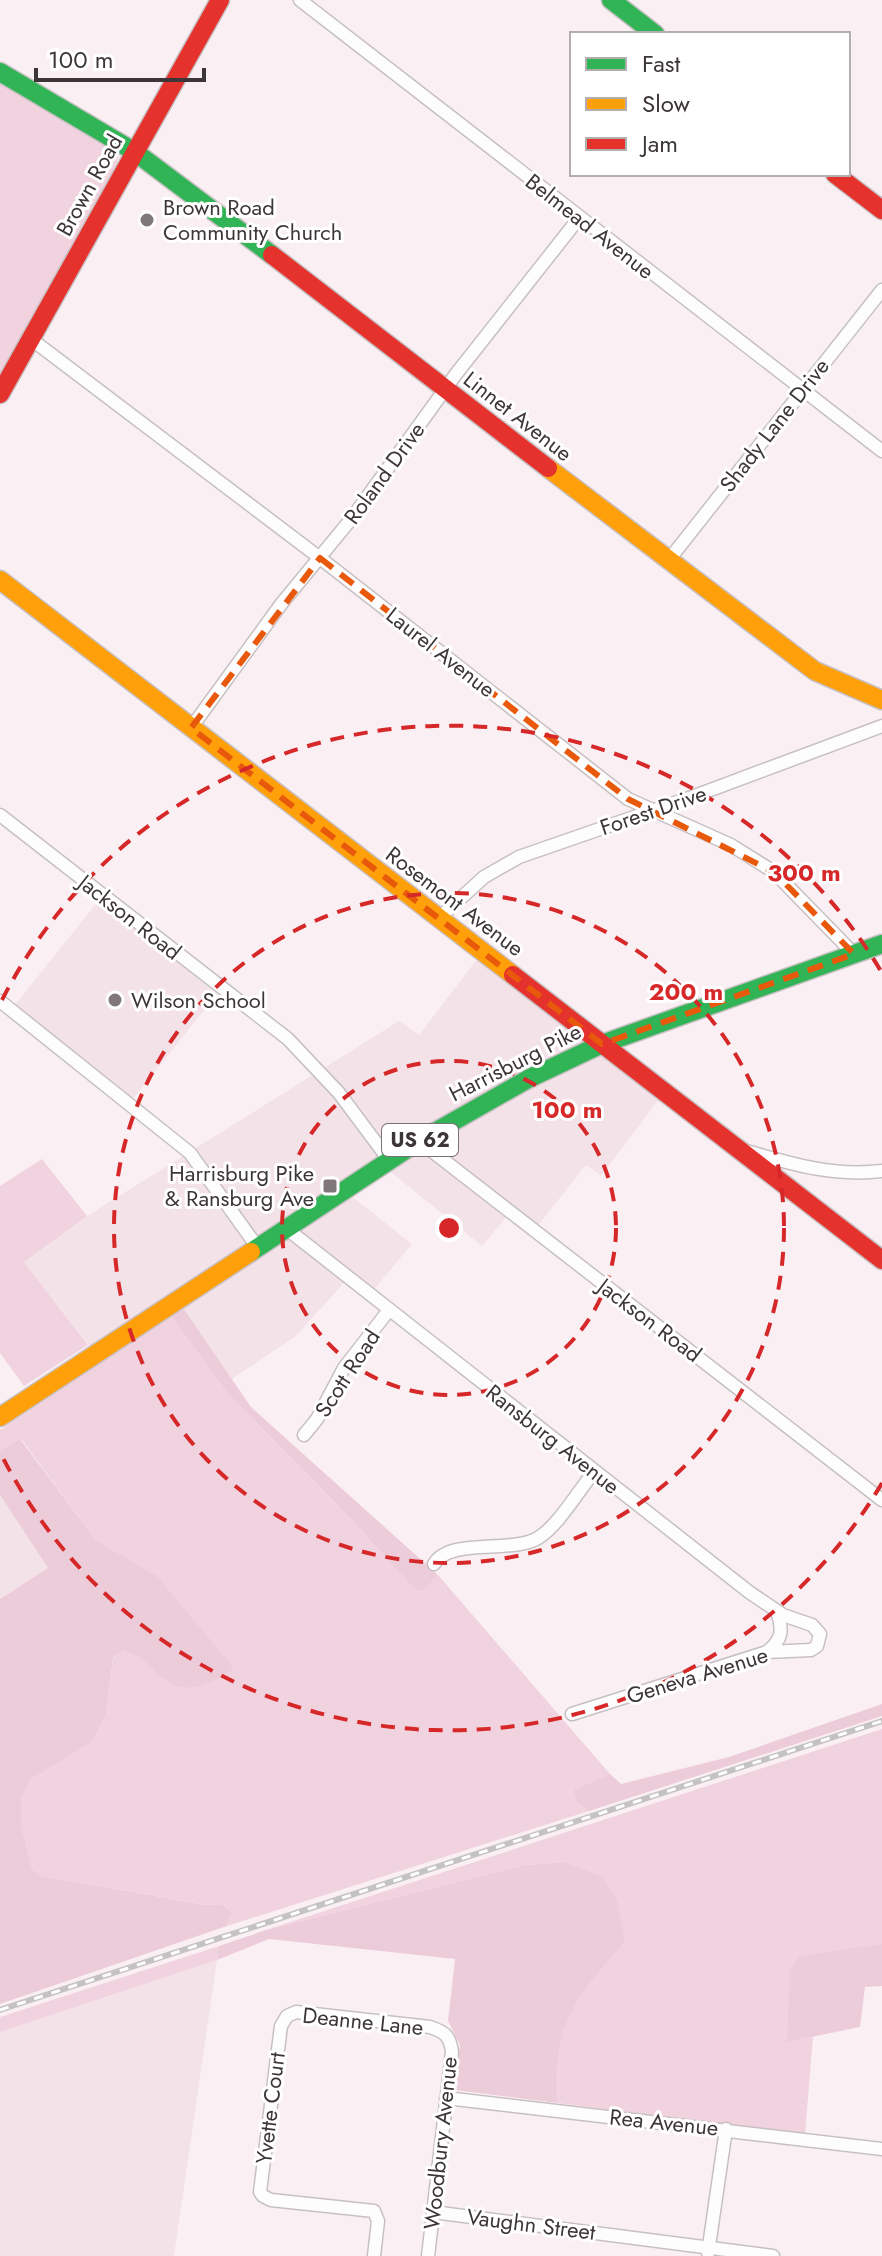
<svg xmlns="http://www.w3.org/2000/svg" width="882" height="2256" font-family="Jost,sans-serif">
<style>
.built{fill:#f4e2e9}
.green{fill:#f1d2df}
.forest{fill:#edccda}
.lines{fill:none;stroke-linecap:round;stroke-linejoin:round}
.street-casing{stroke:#c7c0c2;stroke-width:15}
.fast-casing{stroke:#c7c0c2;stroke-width:21}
.slow-casing{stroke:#c7c0c2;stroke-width:21}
.jam-casing{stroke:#c7c0c2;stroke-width:21}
.street{stroke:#fefdfd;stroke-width:12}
.fast{stroke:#30b455;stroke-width:18}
.slow{stroke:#ff9f0a;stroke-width:18}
.jam{stroke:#e5322d;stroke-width:18}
.rail-casing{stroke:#c5c2c4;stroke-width:6}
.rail{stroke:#fff;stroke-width:3;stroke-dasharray:9;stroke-linecap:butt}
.marked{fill:none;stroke:#e8590c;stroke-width:6;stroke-dasharray:16 10;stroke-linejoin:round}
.ring{fill:none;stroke:#d62828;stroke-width:4;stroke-dasharray:14 10}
.poi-dot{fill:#7f777a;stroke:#fff;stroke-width:3}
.labels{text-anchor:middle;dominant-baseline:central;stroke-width:6;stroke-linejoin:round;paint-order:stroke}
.shield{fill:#fff;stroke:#777274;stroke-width:2}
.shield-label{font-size:20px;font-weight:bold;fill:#3d3638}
.street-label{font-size:22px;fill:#3d3638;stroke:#fff}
.poi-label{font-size:22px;fill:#3d3638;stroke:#fff;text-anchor:start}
.centre{fill:#d62828;stroke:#fff;stroke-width:4}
.ring-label{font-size:24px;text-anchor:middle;font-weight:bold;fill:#d62828;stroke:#fff;stroke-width:6;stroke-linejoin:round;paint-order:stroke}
</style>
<rect width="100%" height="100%" fill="#faf0f4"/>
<path class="built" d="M 99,900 L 217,994 L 132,1100 L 14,1006 Z
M 481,954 L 663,1094 L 601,1176 L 586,1165 L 532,1233 L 508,1215 L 482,1246 L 382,1165 L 345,1191 L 412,1244 L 366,1299 L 344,1283 L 295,1337 L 232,1379 L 184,1309 L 102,1362 L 24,1262 L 87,1216 L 399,1021 L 419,1035 Z
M 0,1495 L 48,1568 L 0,1599 Z
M 217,1960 L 174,2256 L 0,2256 L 0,2032 Z"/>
<path class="green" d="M 0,79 L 119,150 L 116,171 L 0,381 Z
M 42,1159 L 87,1216 L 24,1262 L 88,1345 L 24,1386 L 0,1353 L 0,1186 Z
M 171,1316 L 228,1394 L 352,1520 L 414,1589 L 423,1592 L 438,1575 L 610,1774 L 573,1790 L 577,1803 L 589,1811 L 227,1926 L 232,1912 L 222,1904 L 208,1905 L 42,1876 L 32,1869 L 21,1824 L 21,1800 L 30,1780 L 91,1743 L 106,1716 L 113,1659 L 122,1651 L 137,1653 L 167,1682 L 156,1575 L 96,1540 L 21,1439 L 0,1450 L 0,1430 Z
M 882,1729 L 882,1944 L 787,2041 L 813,2037 L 805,2134 L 557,2103 C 558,2085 556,2065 560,2046 C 567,2004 599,1972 625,1940 L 602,1878 L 565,1862 L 524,1865 L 266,1930 Z
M 219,1946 L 217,1960 L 0,2032 L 0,2017 Z"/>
<path class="forest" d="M 184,1309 L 251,1407 L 438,1575 L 423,1592 L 414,1589 L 352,1520 L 228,1394 L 171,1316 Z
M 20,1439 L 96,1540 L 156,1575 L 234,1668 C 214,1683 187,1697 164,1679 C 149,1667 142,1654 123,1651 L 113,1658 L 106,1716 L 91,1743 L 30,1780 L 21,1800 L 21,1824 L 32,1869 L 42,1876 L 207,1905 L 222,1904 L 232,1912 L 227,1926 L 0,2004 L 0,1599 L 48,1568 L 0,1495 L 0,1450 Z
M 882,1704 L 882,1716 L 589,1811 L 577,1803 L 573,1790 L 610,1774 L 621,1784 L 729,1757 Z
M 565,1862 L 602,1877 L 617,1900 L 625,1941 C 599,1972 567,2004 560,2047 C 556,2065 558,2085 557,2103 L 455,2090 L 460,2045 L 448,2021 L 455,1959 L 269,1939 L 217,1960 L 219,1946 L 266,1930 L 524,1865 Z
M 882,1944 L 882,1986 L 865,1987 L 860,2027 L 787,2042 L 790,1971 L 800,1956 Z"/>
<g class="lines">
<g class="street-casing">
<path id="street" d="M 300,0 L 882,451
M 31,339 L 320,558 L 628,799 L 731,845 L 774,872 L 854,954
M 668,561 L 882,290
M 191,728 L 282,603 L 352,518 L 456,374 L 579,218
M 0,815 L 288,1039 L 339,1093 L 389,1160
M 438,919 L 484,877 L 519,857 L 689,798 L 882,726
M 0,1001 L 190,1153 L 258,1248
M 419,1141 L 882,1500
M 746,1151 C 791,1164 834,1177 882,1171
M 287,1229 L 749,1592 L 783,1615 L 812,1625 L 820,1634 L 817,1646 L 811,1650 L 767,1652 L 572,1714
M 304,1435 L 317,1419 L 344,1368 L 389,1310
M 434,1564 C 450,1537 511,1554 538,1538 C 558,1526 579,1490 594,1472
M 767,1652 C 783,1639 783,1630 777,1611
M 446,2098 L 882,2149
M 433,2212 L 773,2256
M 708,2253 L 726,2129
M 374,2256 L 378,2221 L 374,2211 L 271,2200 L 263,2196 L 260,2192 L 281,2026 L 287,2016 L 296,2012 L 430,2027 C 445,2032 450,2036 452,2052 L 428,2256"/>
</g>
<g class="fast-casing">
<path id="fast" d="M 611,0 L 655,34
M 0,72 L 135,152 L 272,255
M 251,1252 L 419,1141 L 528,1079 L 602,1044 L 882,944"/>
</g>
<g class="slow-casing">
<path id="slow" d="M 548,468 L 815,671 L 882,700
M 0,580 L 513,975
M 0,1417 L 251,1252"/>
</g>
<g class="jam-casing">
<path id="jam" d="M 835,174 L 882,210
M 272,255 L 548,468
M 0,394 L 220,0
M 513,975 L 882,1260"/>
</g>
<use href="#street" class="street"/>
<use href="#fast" class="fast"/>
<use href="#slow" class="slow"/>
<use href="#jam" class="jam"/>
<g class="rail-casing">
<path id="rail" d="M 0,2010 L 882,1721"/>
</g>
<use href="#rail" class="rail"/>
</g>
<path class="marked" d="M 320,558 L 628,799 L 774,872 L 854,954 L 602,1044 L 191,728 Z"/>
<g class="ring">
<circle cx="449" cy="1228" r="167"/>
<circle cx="449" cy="1228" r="335"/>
<path d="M882 1483A502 502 0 0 1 2 1456M2 1000A502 502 0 0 1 882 973"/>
</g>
<g class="poi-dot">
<circle cx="147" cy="220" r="8"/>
<circle cx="115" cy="1000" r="8"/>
<rect x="322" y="1178" width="16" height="16" rx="4"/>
</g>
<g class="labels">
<rect class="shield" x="382" y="1124" width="76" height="32" rx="6"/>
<g class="shield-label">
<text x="420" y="1140">US 62</text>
</g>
<g class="street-label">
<text transform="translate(89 185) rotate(-61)">Brown Road</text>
<text transform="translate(590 226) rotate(38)">Belmead Avenue</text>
<text transform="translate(518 416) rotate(38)">Linnet Avenue</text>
<text transform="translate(774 425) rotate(-52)">Shady Lane Drive</text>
<text transform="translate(384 473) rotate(-54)">Roland Drive</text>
<text transform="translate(441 652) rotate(38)">Laurel Avenue</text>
<text transform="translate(653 810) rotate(-19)">Forest Drive</text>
<text transform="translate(455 901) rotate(37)">Rosemont Avenue</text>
<text transform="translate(130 917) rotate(38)">Jackson Road</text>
<text transform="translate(515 1062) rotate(-27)">Harrisburg Pike</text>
<text transform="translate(650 1320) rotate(37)">Jackson Road</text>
<text transform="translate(347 1373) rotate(-57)">Scott Road</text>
<text transform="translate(553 1439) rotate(38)">Ransburg Avenue</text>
<text transform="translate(697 1675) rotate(-17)">Geneva Avenue</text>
<text transform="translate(363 2021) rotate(6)">Deanne Lane</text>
<text transform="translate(270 2108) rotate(-83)">Yvette Court</text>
<text transform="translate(664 2122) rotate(6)">Rea Avenue</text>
<text transform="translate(440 2143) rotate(-84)">Woodbury Avenue</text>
<text transform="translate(531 2224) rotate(7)">Vaughn Street</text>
</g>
<g class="poi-label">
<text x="163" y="207">Brown Road<tspan x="163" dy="25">Community Church</tspan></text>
<text x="131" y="1000">Wilson School</text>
<text x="314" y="1173" text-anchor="end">Harrisburg Pike<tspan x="314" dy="25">&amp; Ransburg Ave</tspan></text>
</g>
</g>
<circle cx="449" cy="1228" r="12" class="centre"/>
<g class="ring-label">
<text x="804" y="881">300 m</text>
<text x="686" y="1000">200 m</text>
<text x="567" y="1118">100 m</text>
</g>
<rect x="570" y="32" width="280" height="144" fill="#ffffff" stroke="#b1afaf" stroke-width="2"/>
<rect x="586" y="58" width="40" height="12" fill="#30b455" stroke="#b1afaf" stroke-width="2"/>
<text x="642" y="72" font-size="24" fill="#3d3638">Fast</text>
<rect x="586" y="98" width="40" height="12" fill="#ff9f0a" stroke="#b1afaf" stroke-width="2"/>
<text x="642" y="112" font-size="24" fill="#3d3638">Slow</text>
<rect x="586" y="138" width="40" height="12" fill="#e5322d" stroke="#b1afaf" stroke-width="2"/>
<text x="642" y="152" font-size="24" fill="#3d3638">Jam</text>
<path d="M36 68v12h168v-12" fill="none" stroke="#3d3638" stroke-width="4"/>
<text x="48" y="68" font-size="24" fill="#3d3638" stroke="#ffffff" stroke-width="6" paint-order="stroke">100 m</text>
</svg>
